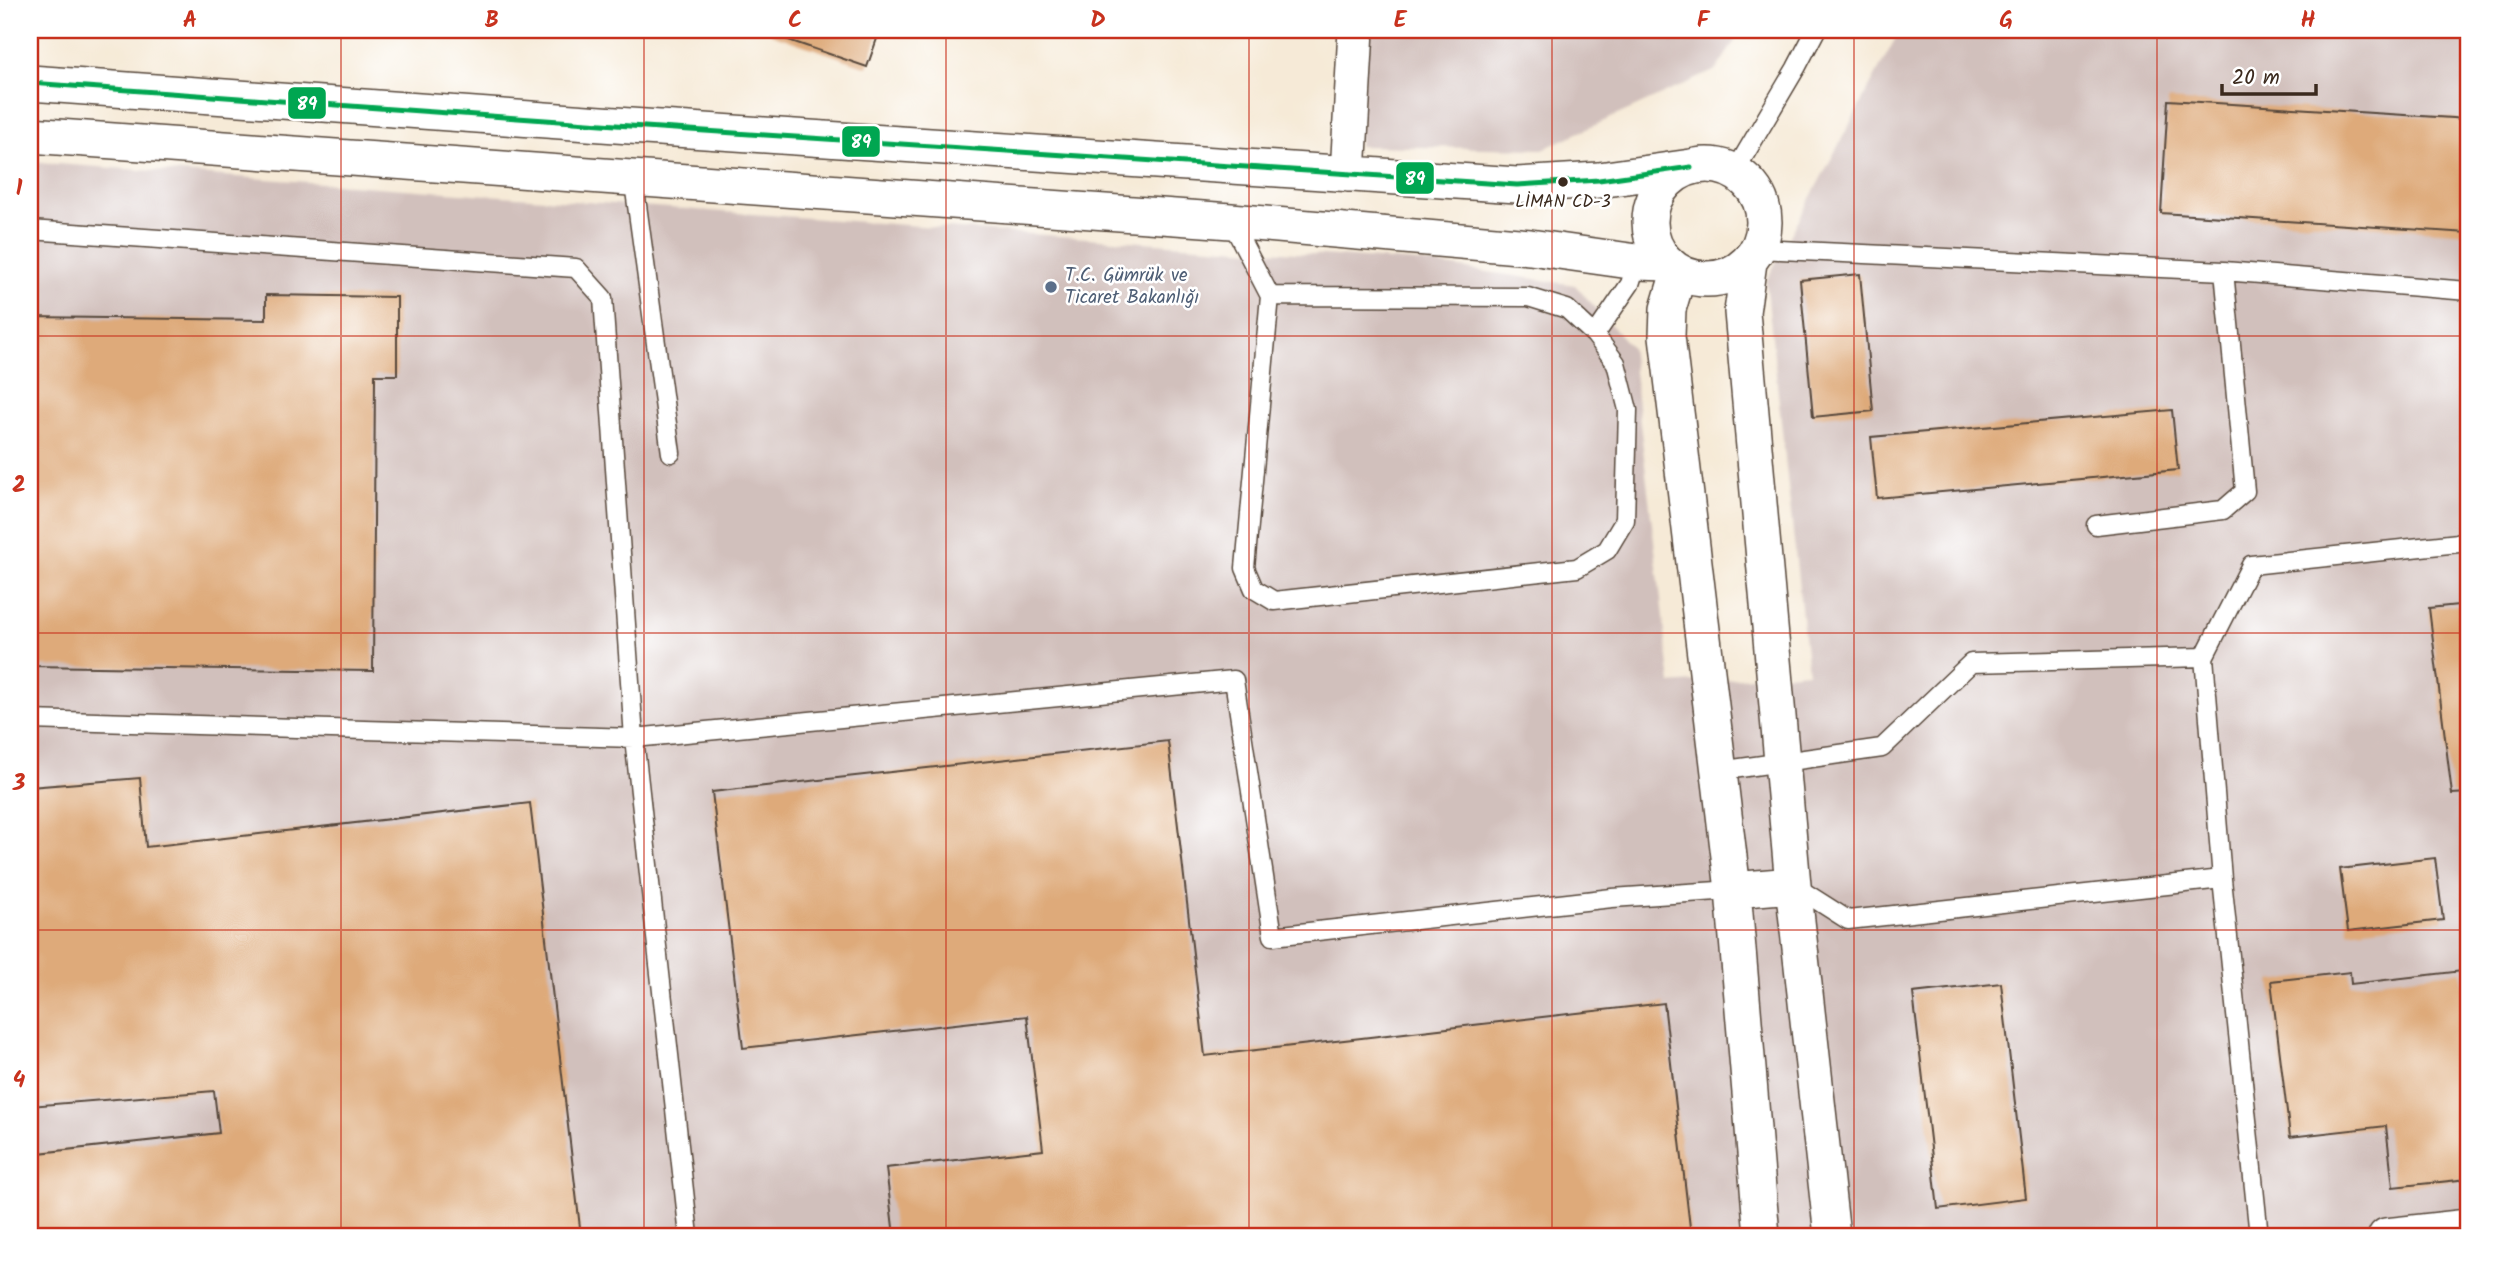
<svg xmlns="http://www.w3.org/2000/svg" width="2498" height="1266" font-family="Kalam,sans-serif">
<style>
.industrial{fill:#d1c0bc}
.building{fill:#deaa7a}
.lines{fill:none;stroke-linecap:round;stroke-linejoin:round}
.lane-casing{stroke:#57473a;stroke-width:21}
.street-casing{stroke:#57473a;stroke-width:38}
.lane{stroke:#fff;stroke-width:18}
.street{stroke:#fff;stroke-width:35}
.bus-1-casing{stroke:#fff;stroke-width:10}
.bus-1{stroke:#00a651;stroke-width:5}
.grid{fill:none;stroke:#c8321e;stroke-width:2;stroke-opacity:0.55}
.bus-dot{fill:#3b2a1e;stroke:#fff;stroke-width:2.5}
.service-dot{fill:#5c6f8a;stroke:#fff;stroke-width:2.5}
.labels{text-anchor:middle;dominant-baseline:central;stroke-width:5;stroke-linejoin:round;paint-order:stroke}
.bus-label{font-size:17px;fill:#3b2a1e;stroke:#fff}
.service-label{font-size:19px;fill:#4e5e75;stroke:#fff;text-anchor:start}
.line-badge{stroke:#fff;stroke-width:2.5}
.badge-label{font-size:19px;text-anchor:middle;font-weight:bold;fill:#fff}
.neatline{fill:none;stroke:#c8321e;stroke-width:2.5}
.grid-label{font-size:23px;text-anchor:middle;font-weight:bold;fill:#c8321e}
</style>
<rect width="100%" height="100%" fill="#fff"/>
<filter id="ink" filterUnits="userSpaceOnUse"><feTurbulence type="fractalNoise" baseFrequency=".0143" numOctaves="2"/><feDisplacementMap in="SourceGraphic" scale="14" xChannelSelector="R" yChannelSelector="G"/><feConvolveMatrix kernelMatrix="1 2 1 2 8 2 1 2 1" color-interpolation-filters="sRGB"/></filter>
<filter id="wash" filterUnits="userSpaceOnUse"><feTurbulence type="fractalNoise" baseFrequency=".00686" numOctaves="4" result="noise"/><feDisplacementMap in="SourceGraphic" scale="28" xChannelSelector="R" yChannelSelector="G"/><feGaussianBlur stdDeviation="1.57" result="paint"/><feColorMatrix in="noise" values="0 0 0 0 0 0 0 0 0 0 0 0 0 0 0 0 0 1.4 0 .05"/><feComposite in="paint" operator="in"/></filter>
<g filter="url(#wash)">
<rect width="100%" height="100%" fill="#f6ead7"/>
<path class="industrial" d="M 1367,30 L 1742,30 L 1716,70 L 1543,149 L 1359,146 Z
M 1900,30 L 2468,30 L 2468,1236 L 30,1236 L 30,162 L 1420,262 L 1575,285 L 1631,347 L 1671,684 L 1808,672 L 1766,281 Z"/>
<g id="blocks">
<path class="building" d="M 771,30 L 880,30 L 867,67 L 771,34 Z
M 2168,100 L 2468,119 L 2468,233 L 2161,213 Z
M 1860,274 L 1873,411 L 1813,417 L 1800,280 Z
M 266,295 L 397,297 L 397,375 L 375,375 L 373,671 L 30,666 L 30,317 L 266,320 Z
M 2172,410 L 2178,470 L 1877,498 L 1871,437 Z
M 2468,604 L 2468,793 L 2452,794 L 2429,608 Z
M 1168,741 L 1205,1056 L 1664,1003 L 1691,1236 L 894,1236 L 886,1168 L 1043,1150 L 1027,1016 L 743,1048 L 712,792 Z
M 140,778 L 146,847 L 530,803 L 581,1236 L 30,1236 L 30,1154 L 219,1133 L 214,1091 L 30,1106 L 30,787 Z
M 2435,858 L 2443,920 L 2348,931 L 2340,869 Z
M 2462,971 L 2468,1026 L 2468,1179 L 2393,1187 L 2386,1126 L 2290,1137 L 2271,981 L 2350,972 L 2351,984 Z
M 2001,983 L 2026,1198 L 1938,1209 L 1913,993 Z"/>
</g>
</g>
<g filter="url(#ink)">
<use href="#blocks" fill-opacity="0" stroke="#57473a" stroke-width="2"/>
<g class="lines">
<g class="lane-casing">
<path id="lane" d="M 1735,171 L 1796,68 L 1816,30
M 633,176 L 671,453
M 1231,221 L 1270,296
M 30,230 L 576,268 L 603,298 L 634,738 L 689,1236
M 1758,249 L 2224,271 L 2468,291
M 1270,296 L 1528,297 L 1567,309 L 1595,335 L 1616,363 L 1628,410 L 1625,520 L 1607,550 L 1577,568 L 1274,601 L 1254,589 L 1245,568 Z
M 1595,335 L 1630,284 L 1637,262
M 2096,525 L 2223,510 L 2245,491 L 2224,271
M 2204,657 L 2251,565 L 2468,542
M 30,720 L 634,738 L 1234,680 L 1273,936 L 1612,898 L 1733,890
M 1719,771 L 1882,748 L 1971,663 L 2204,657 L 2222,879 L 2259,1236
M 1793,885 L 1848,920 L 2222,879"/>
</g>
<g class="street-casing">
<path id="street" d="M 30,83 L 630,126 L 1517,185 L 1599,180 L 1691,167
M 30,135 L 1231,221 L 1530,247 L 1637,262 L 1668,263
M1650 222a57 57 0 1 1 114 0a57 57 0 1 1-114 0Z
M 1348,174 L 1356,30
M 1749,262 L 1742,312 L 1793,885 L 1832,1236
M 1679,272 L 1668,309 L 1667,336 L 1733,890 L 1762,1236
M 1733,890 L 1793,885
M 2386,1236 L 2468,1227"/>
</g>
<use href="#lane" class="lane"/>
<use href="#street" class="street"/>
<g class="bus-1-casing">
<path id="bus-1" d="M 30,83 L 630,126 L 1517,185 L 1599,180 L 1691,167"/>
</g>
<use href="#bus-1" class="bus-1"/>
</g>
</g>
<path class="grid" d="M 341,30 L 341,1236M 644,30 L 644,1236M 946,30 L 946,1236M 1249,30 L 1249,1236M 1552,30 L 1552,1236M 1854,30 L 1854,1236M 2157,30 L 2157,1236M 30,336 L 2468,336M 30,633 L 2468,633M 30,930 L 2468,930"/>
<circle class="bus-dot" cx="1563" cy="182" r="6"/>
<circle class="service-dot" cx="1051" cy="287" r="7"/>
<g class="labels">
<g class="bus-label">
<text x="1563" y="202">LİMAN CD-3</text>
</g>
<g class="service-label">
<text x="1065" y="276">T.C. Gümrük ve<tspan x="1065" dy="22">Ticaret Bakanlığı</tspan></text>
</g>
</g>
<g class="line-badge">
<rect x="287" y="86" width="40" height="34" rx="7" fill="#00a651"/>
<rect x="841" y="125" width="40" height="33" rx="7" fill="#00a651"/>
<rect x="1395" y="161" width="40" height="34" rx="7" fill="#00a651"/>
</g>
<g class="badge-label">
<text x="307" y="110">89</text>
<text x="861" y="148">89</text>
<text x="1415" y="185">89</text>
</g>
<rect width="2498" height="1266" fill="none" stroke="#fff" stroke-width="77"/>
<path d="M2222 84v10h94v-10" fill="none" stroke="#3b2a1e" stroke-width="3.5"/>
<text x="2232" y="84" font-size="21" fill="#3b2a1e" stroke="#ffffff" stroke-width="5" paint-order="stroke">20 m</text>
<rect x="38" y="38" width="2422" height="1190" class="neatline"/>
<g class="grid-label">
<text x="190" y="27">A</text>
<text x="492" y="27">B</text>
<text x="795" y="27">C</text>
<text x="1098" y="27">D</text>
<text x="1400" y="27">E</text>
<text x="1703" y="27">F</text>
<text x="2006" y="27">G</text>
<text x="2308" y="27">H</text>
<text x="19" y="195">1</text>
<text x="19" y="492">2</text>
<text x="19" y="790">3</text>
<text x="19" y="1087">4</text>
</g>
</svg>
